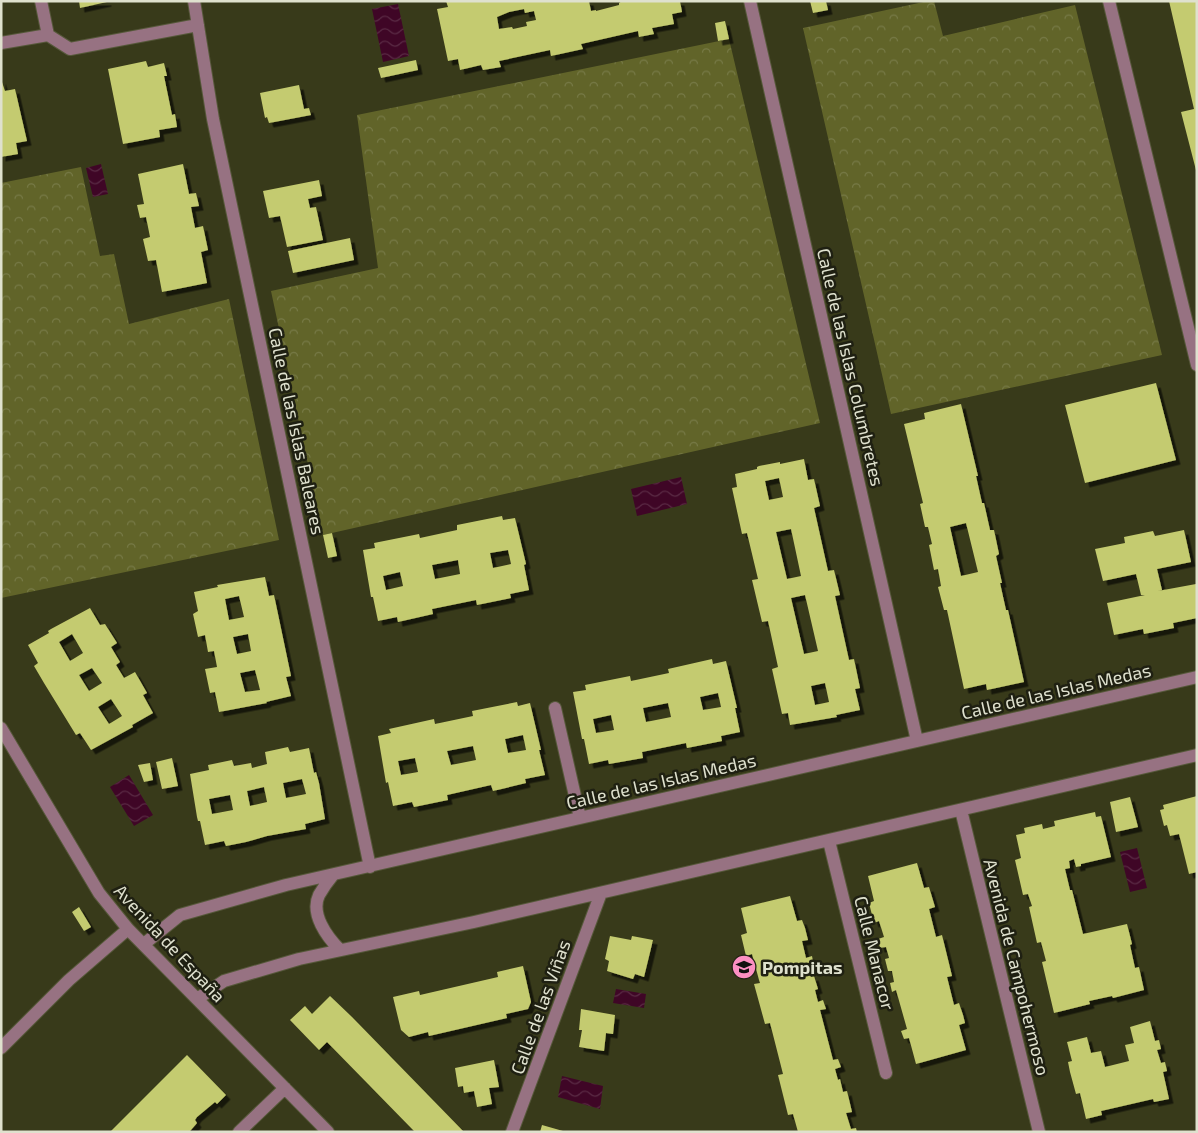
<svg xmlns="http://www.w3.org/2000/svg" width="1198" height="1133" font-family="'Exo 2',sans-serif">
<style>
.park{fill:url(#park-crowns)}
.water{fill:url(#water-waves)}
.building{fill:#c4cb6f;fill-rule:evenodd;filter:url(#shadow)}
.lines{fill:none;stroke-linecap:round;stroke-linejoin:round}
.minor-casing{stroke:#56583a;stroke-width:14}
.minor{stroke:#977282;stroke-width:12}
.labels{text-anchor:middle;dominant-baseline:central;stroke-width:5;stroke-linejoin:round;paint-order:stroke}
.street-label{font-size:18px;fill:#dfe1ce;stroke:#1f2012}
.poi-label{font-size:18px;font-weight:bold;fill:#dfe1ce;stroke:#1f2012;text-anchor:start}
</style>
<defs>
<pattern id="park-crowns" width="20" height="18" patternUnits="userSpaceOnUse" patternTransform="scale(1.25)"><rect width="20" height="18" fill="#616429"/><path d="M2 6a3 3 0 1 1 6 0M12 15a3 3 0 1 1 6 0" fill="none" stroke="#777a47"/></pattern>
<pattern id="water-waves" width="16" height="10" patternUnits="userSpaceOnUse" patternTransform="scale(1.25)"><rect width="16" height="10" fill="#3f0626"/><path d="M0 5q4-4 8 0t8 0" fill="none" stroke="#5a2a44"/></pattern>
<filter id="shadow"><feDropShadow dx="4.5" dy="4.5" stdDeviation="0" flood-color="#0009"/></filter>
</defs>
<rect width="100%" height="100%" fill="#383a1a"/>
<path class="park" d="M 928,1 L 934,1 L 943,36 L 1075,5 L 1162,355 L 891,414 L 803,28 Z
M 729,39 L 820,423 L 323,535 L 271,291 L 378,268 L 357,115 Z
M 81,167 L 100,256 L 114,254 L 129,324 L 229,299 L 279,540 L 1,598 L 1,183 Z"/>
<path class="water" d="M 398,4 L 409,56 L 383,62 L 372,9 Z
M 101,164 L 108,194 L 93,197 L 86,168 Z
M 681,477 L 687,504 L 637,516 L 631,489 Z
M 129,775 L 153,815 L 134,826 L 110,787 Z
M 1137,848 L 1147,888 L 1130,892 L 1120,852 Z
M 616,989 L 646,994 L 644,1008 L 613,1003 Z
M 562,1076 L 603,1086 L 600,1109 L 558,1097 Z"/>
<path class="building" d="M 79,1 L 107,1 L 107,2 L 80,8 Z
M 446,1 L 589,1 L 591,11 L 596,10 L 596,11 L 619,5 L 619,3 L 622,1 L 680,1 L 682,12 L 672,14 L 674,24 L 652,28 L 654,34 L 639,37 L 638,31 L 581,44 L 583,49 L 551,56 L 550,50 L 499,61 L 501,67 L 483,70 L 481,65 L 460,70 L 458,59 L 448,61 L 437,9 L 448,7 ZM 524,9 L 525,13 L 534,11 L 536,20 L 526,22 L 527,26 L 513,29 L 512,27 L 499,29 L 497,17 L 509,12 Z
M 810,1 L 826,1 L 828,10 L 813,13 Z
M 1169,1 L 1197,1 L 1197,174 L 1181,112 L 1194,109 Z
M 725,21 L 729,39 L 718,41 L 715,23 Z
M 416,60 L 418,70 L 381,78 L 378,68 Z
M 146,61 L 148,67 L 164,63 L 167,76 L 164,76 L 172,115 L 175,114 L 177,127 L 159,130 L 160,137 L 123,144 L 108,69 Z
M 1,79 L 5,91 L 15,89 L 27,141 L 16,143 L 18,154 L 1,157 Z
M 299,85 L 304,109 L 309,108 L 311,115 L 269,123 L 267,117 L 265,118 L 260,93 Z
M 183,164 L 189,194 L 196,193 L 199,206 L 191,207 L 195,228 L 203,226 L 208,250 L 201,252 L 207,283 L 162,292 L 156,260 L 148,261 L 143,239 L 150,237 L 146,217 L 140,218 L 137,205 L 144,204 L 138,174 Z
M 319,180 L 322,196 L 308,199 L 310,208 L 316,207 L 323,240 L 287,247 L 280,216 L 269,218 L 263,191 Z
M 350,238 L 354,260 L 293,273 L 288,251 Z
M 1156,383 L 1176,460 L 1085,483 L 1065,405 Z
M 961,404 L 978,476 L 976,476 L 982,503 L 984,503 L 990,530 L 994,530 L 999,554 L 996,556 L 1002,583 L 1000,583 L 1006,610 L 1008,610 L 1024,682 L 987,690 L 986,684 L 964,689 L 947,610 L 944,610 L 938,587 L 941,586 L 938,569 L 934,570 L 929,545 L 932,544 L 928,527 L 925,527 L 920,504 L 923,503 L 904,424 L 925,419 L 924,413 ZM 966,523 L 978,572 L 961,576 L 950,527 Z
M 804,459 L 808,480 L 814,479 L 820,506 L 814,508 L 828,571 L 834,570 L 840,595 L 835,596 L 849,660 L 854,659 L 860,688 L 855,689 L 860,710 L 836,715 L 837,717 L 790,725 L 788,713 L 782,714 L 772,669 L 778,667 L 768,621 L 762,622 L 752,580 L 758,579 L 747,533 L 742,534 L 732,488 L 737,487 L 735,474 L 757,469 L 757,467 L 759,466 L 780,462 L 780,464 ZM 779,478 L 783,497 L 769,500 L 765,481 ZM 791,529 L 801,576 L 787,579 L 776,532 ZM 805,595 L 818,651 L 804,654 L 791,598 ZM 825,683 L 829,702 L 815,705 L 811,686 Z
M 502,516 L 503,520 L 515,518 L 526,564 L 524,565 L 529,590 L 510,594 L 511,598 L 477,605 L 476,600 L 432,609 L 433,614 L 398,622 L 397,617 L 378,621 L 373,597 L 371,597 L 363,550 L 375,548 L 374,543 L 419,534 L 420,538 L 457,530 L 457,525 ZM 508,550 L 511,564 L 493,568 L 490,553 ZM 458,560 L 460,574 L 435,579 L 432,565 ZM 400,572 L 403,586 L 386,590 L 383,576 Z
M 1184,530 L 1191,562 L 1157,569 L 1162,590 L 1158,591 L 1196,584 L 1197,618 L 1173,623 L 1174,628 L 1144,634 L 1143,629 L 1114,635 L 1107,603 L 1145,595 L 1141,595 L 1136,574 L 1103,581 L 1095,549 L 1125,543 L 1124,537 L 1153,531 L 1155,536 Z
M 332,533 L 337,556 L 328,558 L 323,535 Z
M 265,577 L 269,596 L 274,595 L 291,676 L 286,677 L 291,696 L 266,702 L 267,703 L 219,712 L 215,692 L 210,693 L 205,669 L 217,667 L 214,651 L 208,652 L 205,635 L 198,637 L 193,614 L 198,611 L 194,592 L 218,587 L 217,585 ZM 239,596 L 244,617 L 229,620 L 225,599 ZM 248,634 L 251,651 L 237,654 L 233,637 ZM 255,670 L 260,690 L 245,692 L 240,673 Z
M 90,608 L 100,625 L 105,624 L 117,643 L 111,647 L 120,662 L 116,665 L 124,678 L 135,672 L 147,693 L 143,695 L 153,713 L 132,725 L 133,727 L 91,750 L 80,733 L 76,735 L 44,683 L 34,666 L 38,663 L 28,645 L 49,633 L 48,631 L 51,629 ZM 72,634 L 83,653 L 70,661 L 59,642 ZM 92,668 L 102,683 L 89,691 L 79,675 ZM 111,699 L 122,716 L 109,724 L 98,707 Z
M 712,659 L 713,664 L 726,661 L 737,708 L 735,708 L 740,732 L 721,736 L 722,741 L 687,748 L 686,743 L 642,752 L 643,758 L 609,764 L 608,760 L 589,764 L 584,739 L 582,739 L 573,692 L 586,690 L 585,685 L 630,676 L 631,681 L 669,673 L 668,669 ZM 718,693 L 721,707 L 703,710 L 700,697 ZM 668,703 L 671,717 L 646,722 L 643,708 ZM 611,715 L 614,730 L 596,733 L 593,719 Z
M 517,702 L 518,706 L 530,703 L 541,750 L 539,750 L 545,775 L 525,779 L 526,783 L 493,791 L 491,785 L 447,795 L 448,800 L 414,807 L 412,802 L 393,806 L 388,782 L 386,783 L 378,736 L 391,733 L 389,729 L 434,719 L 435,724 L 473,716 L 472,711 ZM 523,735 L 526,750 L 508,753 L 505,739 ZM 473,746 L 476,760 L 451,765 L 447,751 ZM 415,758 L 418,772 L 401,775 L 398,761 Z
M 288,747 L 290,752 L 309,748 L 314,773 L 316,772 L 319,783 L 325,819 L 305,824 L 306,829 L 267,836 L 246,842 L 226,846 L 224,841 L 205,845 L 200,821 L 198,821 L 197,817 L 190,774 L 209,770 L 208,765 L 232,760 L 234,766 L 251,763 L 252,768 L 267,764 L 265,752 ZM 302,779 L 306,794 L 286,798 L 283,783 ZM 264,787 L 267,802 L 250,806 L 247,791 ZM 230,795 L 233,810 L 212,814 L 209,799 Z
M 172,758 L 178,786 L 162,789 L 156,762 Z
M 150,763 L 153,780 L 144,782 L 138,765 Z
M 1197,796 L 1197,872 L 1189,874 L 1179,834 L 1170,836 L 1167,825 L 1164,826 L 1160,810 L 1164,809 L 1163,805 Z
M 1130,797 L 1138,827 L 1116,832 L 1110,802 Z
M 1095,812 L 1096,817 L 1101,816 L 1111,857 L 1081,864 L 1081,866 L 1076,867 L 1074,859 L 1069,861 L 1070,868 L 1065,869 L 1070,890 L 1072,890 L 1083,934 L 1127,924 L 1132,944 L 1130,945 L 1135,968 L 1139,967 L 1144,990 L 1113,998 L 1112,996 L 1089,1001 L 1090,1004 L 1054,1013 L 1042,962 L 1046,961 L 1041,942 L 1037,943 L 1029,907 L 1032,906 L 1028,894 L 1023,895 L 1015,860 L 1021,858 L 1016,835 L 1025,833 L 1024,828 L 1042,824 L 1043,829 L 1055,826 L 1054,821 Z
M 917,863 L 924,888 L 929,887 L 935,907 L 929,909 L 936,937 L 942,935 L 952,976 L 947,977 L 954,1005 L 959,1003 L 963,1015 L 965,1023 L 959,1025 L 966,1050 L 916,1064 L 909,1038 L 904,1039 L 901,1031 L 907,1029 L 896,990 L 892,992 L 890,983 L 894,982 L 892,971 L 888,971 L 885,959 L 889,958 L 886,947 L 880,948 L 878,939 L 884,937 L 879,921 L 874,923 L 869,903 L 874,901 L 868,876 Z
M 790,896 L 797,921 L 802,920 L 805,928 L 808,940 L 802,941 L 806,958 L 812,956 L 814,966 L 809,967 L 811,977 L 814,976 L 818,989 L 815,990 L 818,1002 L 823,1000 L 826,1009 L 820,1010 L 833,1060 L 838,1059 L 841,1067 L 835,1069 L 838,1080 L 840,1079 L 843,1092 L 847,1091 L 852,1112 L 846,1113 L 851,1129 L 856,1128 L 857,1132 L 798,1132 L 793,1114 L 788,1115 L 778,1075 L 783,1074 L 770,1023 L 765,1024 L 754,984 L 760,983 L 759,980 L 752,954 L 746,956 L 741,935 L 747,933 L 741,908 Z
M 79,907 L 91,927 L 84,931 L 72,912 Z
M 610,936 L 631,940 L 632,936 L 653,940 L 644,977 L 635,974 L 633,979 L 607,971 L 609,961 L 605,959 Z
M 523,966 L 531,1002 L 528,1009 L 506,1014 L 507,1018 L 429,1036 L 428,1032 L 409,1037 L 401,1030 L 393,997 L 419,991 L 420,995 L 498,977 L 497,972 Z
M 330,996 L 352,1017 L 464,1132 L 415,1132 L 327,1042 L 319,1050 L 290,1020 L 305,1006 L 312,1014 Z
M 581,1009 L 615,1015 L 613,1034 L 606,1033 L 604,1051 L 579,1047 L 582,1030 L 579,1030 Z
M 1150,1021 L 1155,1041 L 1159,1040 L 1161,1049 L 1157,1050 L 1161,1063 L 1165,1062 L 1167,1071 L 1163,1072 L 1169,1099 L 1154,1102 L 1153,1099 L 1101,1111 L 1102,1115 L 1086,1119 L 1080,1093 L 1076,1094 L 1070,1072 L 1068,1062 L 1072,1061 L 1067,1042 L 1087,1037 L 1091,1053 L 1101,1051 L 1105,1067 L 1129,1061 L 1125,1045 L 1134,1043 L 1130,1027 Z
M 187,1055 L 226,1095 L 217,1104 L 215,1102 L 197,1117 L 195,1120 L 197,1123 L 191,1130 L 189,1132 L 110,1132 Z
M 494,1060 L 499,1087 L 489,1088 L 492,1104 L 477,1107 L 474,1091 L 464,1093 L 463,1086 L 458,1087 L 455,1068 Z
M 542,1125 L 563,1131 L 563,1132 L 540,1132 Z"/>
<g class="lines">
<g class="minor-casing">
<path id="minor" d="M 41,1 L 48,35 L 70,49 L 198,25
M 194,1 L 213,119 L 370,867
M 750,1 L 917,741
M 1109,1 L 1197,365
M 1,43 L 48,35
M 555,708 L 580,818
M 1,728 L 99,893 L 128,929 L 328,1132
M 961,810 L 1039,1132
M 829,841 L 886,1073
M 333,875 C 328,881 323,888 319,895 C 310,914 327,937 340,950
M 144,944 L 180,915 L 286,885 L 1197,677
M 197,999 L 224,981 L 299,959 L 474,922 L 1197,755
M 1,1048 L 69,980 L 128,929
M 239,1132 L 285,1088
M 512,1132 L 601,893"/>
</g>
<use href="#minor" class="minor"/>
</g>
<defs>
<g id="school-disc" transform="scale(1.25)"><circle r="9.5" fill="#fc8fc2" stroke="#1f2012"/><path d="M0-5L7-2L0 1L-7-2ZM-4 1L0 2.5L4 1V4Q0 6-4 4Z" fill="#111"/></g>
</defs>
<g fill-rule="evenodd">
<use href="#school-disc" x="744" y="967"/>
</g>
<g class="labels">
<g class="street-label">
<text transform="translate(851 367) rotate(77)">Calle de las Islas Columbretes</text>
<text transform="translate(297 431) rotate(78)">Calle de las Islas Baleares</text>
<text transform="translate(1056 691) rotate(-13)">Calle de las Islas Medas</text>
<text transform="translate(661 781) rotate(-13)">Calle de las Islas Medas</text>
<text transform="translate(170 943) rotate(47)">Avenida de España</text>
<text transform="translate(875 953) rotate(76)">Calle Manacor</text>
<text transform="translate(1017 967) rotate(76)">Avenida de Campohermoso</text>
<text transform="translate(540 1007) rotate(-70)">Calle de las Viñas</text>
</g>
<g class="poi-label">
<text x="762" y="967">Pompitas</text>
</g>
</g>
<rect width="1198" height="1133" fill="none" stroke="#dfe1ce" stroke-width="5"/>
</svg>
